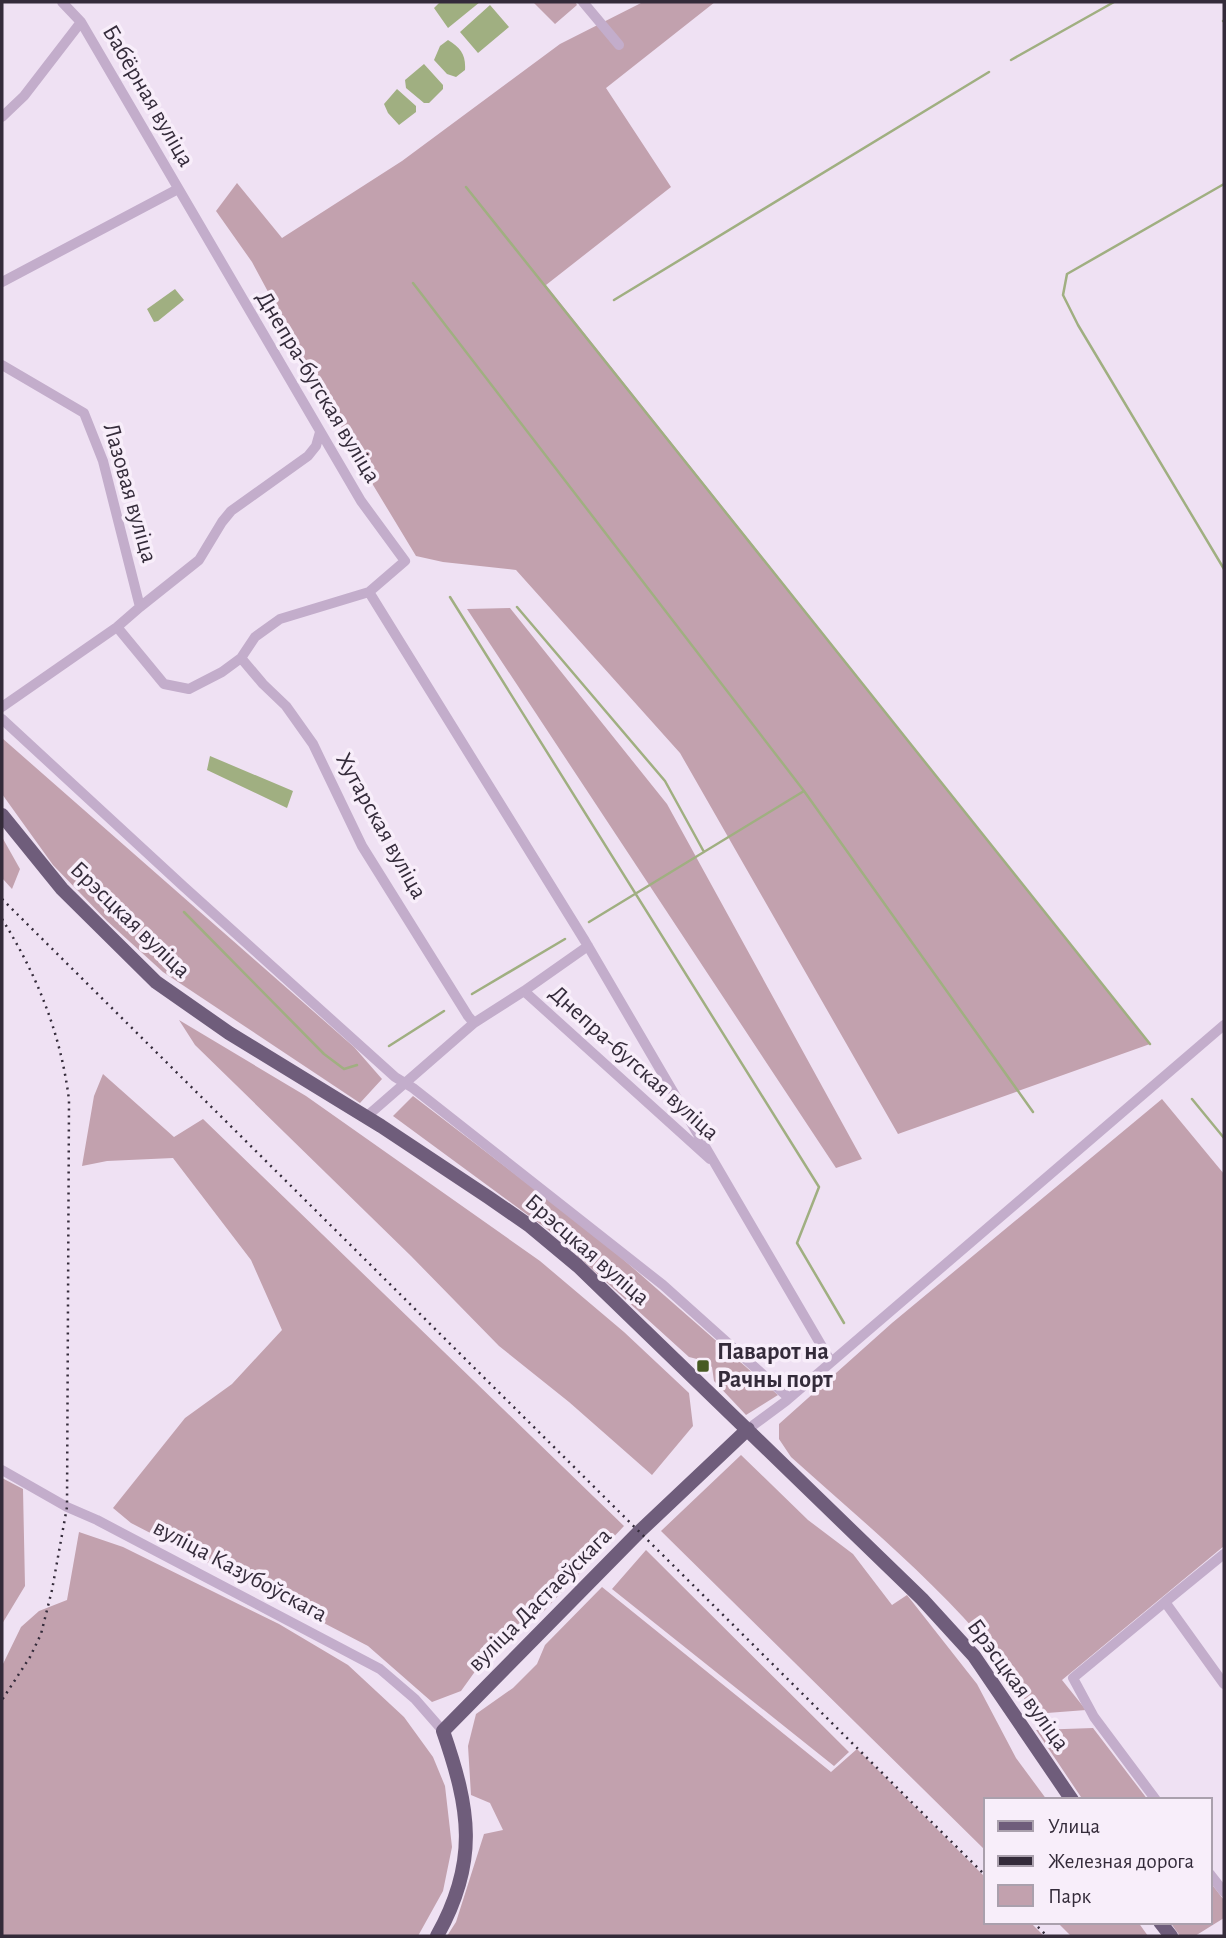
<svg xmlns="http://www.w3.org/2000/svg" width="1226" height="1938" font-family="'Alegreya Sans',sans-serif">
<style>
.green{fill:#c2a1ae}
.water{fill:#a0af81}
.lines{fill:none;stroke-linecap:round;stroke-linejoin:round}
.stream{stroke:#a0af81;stroke-width:2.5}
.minor{stroke:#c3adcb;stroke-width:10}
.major{stroke:#6f5d7b;stroke-width:14}
.rail{stroke:#342b3a;stroke-width:2.5;stroke-dasharray:2 5;stroke-linecap:butt}
.poi-dot{fill:#475a22;stroke:#f8eefa;stroke-width:2.5}
.labels{text-anchor:middle;dominant-baseline:central;stroke-width:7;stroke-linejoin:round;paint-order:stroke}
.street-label{font-size:24px;fill:#342b3a;stroke:#f8eefa}
.poi-label{font-size:24px;font-weight:bold;fill:#342b3a;stroke:#f8eefa;text-anchor:start}
</style>
<rect width="100%" height="100%" fill="#efe1f3"/>
<path class="green" d="M 533,2 L 575,2 L 577,5 L 555,24 Z
M 643,2 L 715,2 L 606,88 L 671,187 L 546,285 L 1150,1044 L 898,1134 L 680,753 L 516,570 L 443,562 L 416,556 L 364,470 L 252,262 L 216,211 L 237,183 L 282,238 L 402,161 L 560,44 Z
M 510,608 L 667,804 L 862,1159 L 836,1168 L 467,609 Z
M 2,738 L 354,1047 L 382,1079 L 360,1103 L 163,972 L 107,921 L 53,865 L 2,794 Z
M 2,837 L 20,869 L 12,889 L 2,878 Z
M 179,1020 L 306,1096 L 540,1261 L 624,1332 L 689,1393 L 693,1426 L 652,1475 L 569,1402 L 499,1346 L 411,1256 L 195,1045 Z
M 103,1074 L 174,1137 L 203,1119 L 624,1526 L 543,1612 L 504,1631 L 461,1691 L 432,1702 L 368,1646 L 131,1523 L 113,1508 L 185,1418 L 232,1384 L 282,1330 L 251,1260 L 173,1158 L 107,1161 L 82,1166 L 94,1096 Z
M 413,1096 L 600,1239 L 778,1395 L 746,1415 L 714,1381 L 712,1367 L 701,1360 L 689,1357 L 551,1232 L 393,1116 Z
M 1162,1099 L 1224,1174 L 1224,1546 L 1062,1680 L 1086,1710 L 1034,1714 C 1020,1693 1008,1670 993,1651 C 933,1579 860,1519 791,1457 L 779,1439 L 779,1424 L 892,1323 Z
M 741,1455 L 808,1520 L 853,1554 L 892,1605 L 907,1595 L 977,1684 L 1016,1758 L 1047,1800 L 986,1800 L 986,1851 L 661,1531 Z
M 2,1478 L 23,1489 L 25,1586 L 2,1624 Z
M 79,1532 L 123,1547 L 279,1624 L 348,1665 L 404,1717 L 433,1757 L 445,1786 L 452,1847 L 443,1891 L 418,1936 L 2,1936 L 2,1666 L 21,1627 L 39,1611 L 67,1600 Z
M 646,1550 L 849,1752 L 834,1766 L 612,1589 Z
M 602,1587 L 831,1772 L 857,1749 L 986,1878 L 986,1922 L 1030,1922 L 1044,1936 L 447,1936 L 456,1922 L 484,1834 L 503,1830 L 490,1803 L 471,1795 L 468,1746 L 476,1714 L 513,1688 L 537,1664 L 545,1645 Z
M 1093,1728 L 1148,1800 L 1083,1800 L 1036,1730 Z
M 1210,1882 L 1224,1900 L 1224,1918 L 1195,1936 L 1180,1936 L 1170,1922 L 1210,1922 Z
M 1057,1922 L 1138,1922 L 1148,1936 L 1071,1936 Z"/>
<path class="water" d="M 440,2 L 480,2 L 448,28 L 434,8 Z
M 490,5 L 509,27 L 478,53 L 460,32 Z
M 448,40 C 461,48 466,55 465,70 L 456,77 L 447,74 L 434,60 L 440,46 Z
M 424,64 L 443,85 L 443,89 L 429,103 L 424,103 L 406,88 L 405,80 Z
M 397,89 L 416,106 L 416,112 L 399,125 L 388,113 L 384,104 Z
M 175,289 L 184,300 L 158,321 L 154,322 L 147,309 Z
M 210,756 L 293,791 L 287,808 L 207,770 Z"/>
<g class="lines">
<path class="stream" d="M 1223,21 L 1224,21
M 1011,60 L 1114,2
M 1224,184 L 1067,274 L 1063,295 L 1078,325 L 1224,569
M 466,187 L 1150,1044
M 413,283 L 804,791 L 1033,1112
M 614,300 L 989,72
M 450,597 L 819,1187 L 797,1243 L 844,1323
M 517,607 L 665,781 L 704,852
M 184,912 L 324,1054 L 344,1069 L 357,1065
M 589,922 L 804,791
M 472,994 L 565,939
M 389,1046 L 444,1011
M 1192,1099 L 1224,1138"/>
<path class="minor" d="M 62,2 L 81,22 L 361,501 L 405,561 L 369,592 L 585,941 L 831,1362
M 583,2 L 619,45
M 2,117 L 24,96 L 81,22
M 2,282 L 178,189
M 2,365 L 84,413 L 103,461 L 140,607 L 117,627 L 2,707
M 140,607 L 199,560 L 222,522 L 231,511 L 308,456 L 316,446 L 320,432
M 117,627 L 164,684 L 189,689 L 222,672 L 241,658 L 255,637 L 280,619 L 369,592
M 241,658 L 263,684 L 286,706 L 313,744 L 362,846 L 468,1016 L 474,1023
M 2,719 L 183,886 L 395,1077 L 413,1088 L 663,1285 L 789,1398
M 524,991 L 588,946
M 366,1117 L 474,1023 L 524,991 L 710,1159
M 748,1429 L 786,1401 L 1224,1025
M 2,1470 L 67,1507 L 97,1520 L 380,1669 L 415,1699 L 443,1731
M 1165,1602 L 1224,1554
M 1156,1800 L 1094,1717 L 1073,1678 L 1165,1602 L 1224,1684
M 1210,1874 L 1224,1892"/>
<path class="major" d="M 2,815 L 62,889 L 156,982 L 229,1033 L 381,1126 L 488,1197 L 530,1226 L 578,1266 L 922,1599 L 974,1656 L 1072,1800
M 1160,1922 L 1171,1936
M 437,1936 C 479,1861 470,1809 443,1731 L 639,1532 L 748,1429"/>
<path class="rail" d="M 2,899 L 986,1876
M 2,919 C 37,975 61,1034 69,1100 L 67,1507 L 52,1590 L 41,1634 L 30,1657 L 2,1700
M 1033,1922 L 1047,1936"/>
</g>
<rect class="poi-dot" x="696" y="1359" width="14" height="14" rx="3.5"/>
<g class="labels">
<g class="street-label">
<text transform="translate(148 96) rotate(60)">Бабёрная вуліца</text>
<text transform="translate(318 387) rotate(59)">Днепра-бугская вуліца</text>
<text transform="translate(130 493) rotate(74)">Лазовая вуліца</text>
<text transform="translate(381 826) rotate(61)">Хутарская вуліца</text>
<text transform="translate(130 920) rotate(44)">Брэсцкая вуліца</text>
<text transform="translate(634 1063) rotate(42)">Днепра-бугская вуліца</text>
<text transform="translate(587 1250) rotate(41)">Брэсцкая вуліца</text>
<text transform="translate(240 1571) rotate(28)">вуліца Казубоўскага</text>
<text transform="translate(540 1600) rotate(-45)">вуліца Дастаеўскага</text>
<text transform="translate(1018 1685) rotate(54)">Брэсцкая вуліца</text>
</g>
<g class="poi-label">
<text x="717" y="1352">Паварот на<tspan x="717" dy="28">Рачны порт</tspan></text>
</g>
</g>
<rect width="1226" height="1938" fill="none" stroke="#342b3a" stroke-width="7"/>
<rect x="984" y="1798" width="228" height="126" fill="#f8eefa" stroke="#aaa0ad" stroke-width="2"/>
<rect x="998" y="1821" width="35" height="10" fill="#6f5d7b" stroke="#aaa0ad" stroke-width="2"/>
<text x="1048" y="1833" font-size="21" fill="#342b3a">Улица</text>
<rect x="998" y="1856" width="35" height="10" fill="#342b3a" stroke="#aaa0ad" stroke-width="2"/>
<text x="1048" y="1868" font-size="21" fill="#342b3a">Железная дорога</text>
<rect x="998" y="1885" width="35" height="21" fill="#c2a1ae" stroke="#aaa0ad" stroke-width="2"/>
<text x="1048" y="1903" font-size="21" fill="#342b3a">Парк</text>
</svg>
